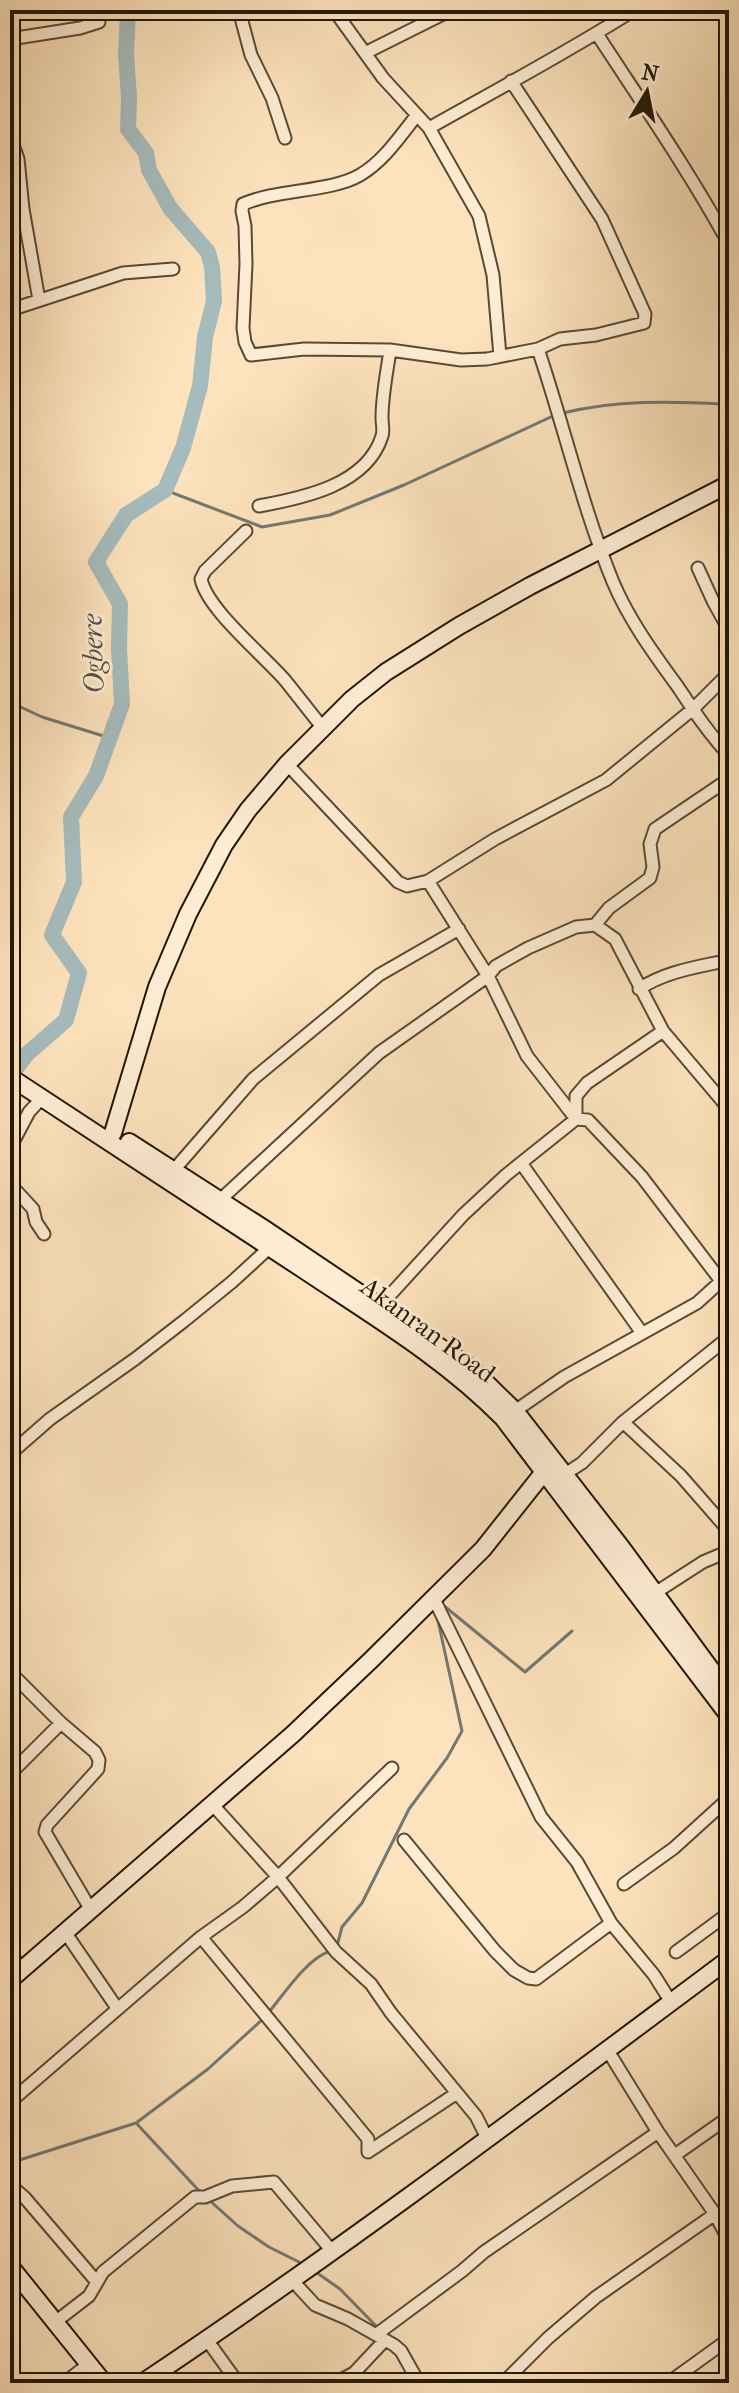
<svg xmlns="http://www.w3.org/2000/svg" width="739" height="2393" font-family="'IM FELL French Canon',serif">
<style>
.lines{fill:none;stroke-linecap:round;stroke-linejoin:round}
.stream{stroke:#717974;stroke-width:3}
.river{stroke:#a5bbbc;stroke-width:16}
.street-casing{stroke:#594a34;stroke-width:15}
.secondary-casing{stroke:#221707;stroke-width:20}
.street{stroke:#feedd4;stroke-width:11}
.secondary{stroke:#feedd4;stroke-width:16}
.labels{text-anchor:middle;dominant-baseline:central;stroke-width:6;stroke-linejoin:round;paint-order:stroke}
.street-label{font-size:26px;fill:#221707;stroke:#feedd4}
.water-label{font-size:28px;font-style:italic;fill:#505046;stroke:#feedd4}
</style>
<rect width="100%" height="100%" fill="#fde3bd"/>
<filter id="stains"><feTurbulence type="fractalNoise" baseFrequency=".0025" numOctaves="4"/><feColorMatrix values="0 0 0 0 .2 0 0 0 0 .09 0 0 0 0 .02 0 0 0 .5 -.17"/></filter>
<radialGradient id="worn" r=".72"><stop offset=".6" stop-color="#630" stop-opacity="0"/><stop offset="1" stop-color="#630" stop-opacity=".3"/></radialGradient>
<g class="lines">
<path class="stream" d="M 563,413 C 615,400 670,401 723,404 L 729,401
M 165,490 L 262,527 L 330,515 L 404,485 L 555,415
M 10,702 L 42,717 L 110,738
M 443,1605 L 525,1672 L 572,1631
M 337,1946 L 342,1927 L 362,1903 L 409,1809 L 447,1758 L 462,1731 L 437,1616
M 269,2012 C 284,1994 308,1957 331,1951
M 137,2124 L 202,2194
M 10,2163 L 136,2123 L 208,2069 L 264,2018
M 208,2199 L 238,2226 L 269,2247 L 303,2264
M 313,2270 L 340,2289 L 376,2326"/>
<path class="river" d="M 10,1076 L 27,1054 L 66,1020 L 79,973 L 52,935 L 74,882 L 71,817 L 96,776 L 122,704 L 119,648 L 120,604 L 96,562 L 126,515 L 165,490 L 183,448 L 200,386 L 205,337 L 214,301 L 212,267 L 208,252 L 170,208 L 149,170 L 146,153 L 128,129 L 129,97 L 126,54 L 128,10"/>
<g class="street-casing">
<path id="street" d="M 239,10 L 251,55 L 272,98 L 285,138
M 334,10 L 383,78 L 429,128 L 479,216 L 493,275 L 500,356
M 597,34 C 642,103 689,171 729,244
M 10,39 L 80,28 L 99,22
M 365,53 L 451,10
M 417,115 C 400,136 384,161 360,175 C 331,192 278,189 243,204 L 242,211 L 245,226 L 246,264 L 243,328 L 245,342 L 251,355 L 304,349 L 390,350 L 461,360 L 487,359 L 538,349 L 560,339 L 596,335 L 644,323 L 645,314 L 602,219 L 511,81
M 429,128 C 498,89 568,52 634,10
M 10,136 L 18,159 L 23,209 L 39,300
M 10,310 L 123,273 L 173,269
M 538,349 C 564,426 582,506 613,582 C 629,620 654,654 678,687 C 694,711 709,734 729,755
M 259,506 C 303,498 367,485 382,436 C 384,430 382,424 382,418 C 382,395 387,372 390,350
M 246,531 L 205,571 L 201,579 C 207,609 262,654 284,679 C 297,695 310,712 323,728
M 698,568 L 713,601 L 729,630
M 287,764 L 398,882 L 407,886 L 428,881 L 488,976 L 527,1056 L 576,1119 L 588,1120 L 642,1177 L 721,1281
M 428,881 L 495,839 L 606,780 L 693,709 L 729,673
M 595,925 L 609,908 L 650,878 L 653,867 L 650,844 L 655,829 L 729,779
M 639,989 C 666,971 698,967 729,960
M 10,1148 L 29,1112 L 41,1099
M 521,1163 L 642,1333
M 173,1171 L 253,1079 L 379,975 L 459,929
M 10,1184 L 33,1209 L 36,1222 L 44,1234
M 219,1201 L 379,1053 L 488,976 L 496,966 L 528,948 L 576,927 L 595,925 L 615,939 L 663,1031 L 729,1109
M 380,1306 L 463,1215 L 506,1175 L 576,1119 L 576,1096 L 587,1083 L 663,1031
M 515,1411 L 564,1377 L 697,1303 L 729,1274
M 623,1422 L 681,1476 L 729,1531
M 10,1454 L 50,1419 L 135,1359 L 184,1321 L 232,1282 L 269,1248
M 565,1474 L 582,1463 L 623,1422 L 729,1337
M 655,1593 L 703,1562 L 729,1551
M 433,1597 L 541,1817 L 577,1862 L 611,1923 L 654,1975 L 671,2002
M 10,1672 L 61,1723 L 95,1752 L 99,1760 L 98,1769 L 47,1825 L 45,1832 L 91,1910
M 10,1774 L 61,1723
M 212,1804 L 278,1877 L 336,1952 L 371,1984 L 391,2013 L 476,2116 L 487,2138
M 404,1840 L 495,1951 L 514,1970 L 528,1978 L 536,1979 L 611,1923
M 624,1884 L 674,1848 L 729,1798
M 65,1932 L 117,2008
M 201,1937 L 368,2139 L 368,2152
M 10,1952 L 22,1971
M 676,1952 L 729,1913
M 608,2051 L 658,2132 L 715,2214 L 729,2241
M 10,2102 L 201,1937 L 243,1907 L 278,1877 L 392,1768
M 368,2152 L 457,2093
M 675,2155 L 729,2117
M 10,2185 L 25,2198 L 96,2281
M 291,2279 L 315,2305 L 348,2319 L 394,2345 L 401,2351 L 419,2383
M 54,2323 L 89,2296 L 103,2272 L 195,2197 L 205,2197 L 232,2186 L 274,2182 L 332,2251
M 377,2334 L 462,2271 L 484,2252 L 658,2132
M 207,2340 L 238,2383
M 64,2383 L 89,2364
M 335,2383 L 354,2373 L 385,2340
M 503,2383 L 548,2338 L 596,2297 L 715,2214
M 668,2383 L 729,2339"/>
</g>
<g class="secondary-casing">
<path id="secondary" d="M 10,1077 C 108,1142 206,1206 304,1270 C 373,1316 445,1359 503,1418 L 729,1716
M 113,1133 L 157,987 L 188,914 L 224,845 L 248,810 L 287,764 L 352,699 L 386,672 L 459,626 L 530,586 L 729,484
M 129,1142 L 263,1228 L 471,1368 L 515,1411 L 621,1547 L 729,1694
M 10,1980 L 293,1734 L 371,1660 L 483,1549 L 544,1472
M 10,2266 L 104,2383
M 142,2383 C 343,2249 536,2103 729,1959"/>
</g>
<use href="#street" class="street"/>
<use href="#secondary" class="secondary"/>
</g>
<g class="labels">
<g class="street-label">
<text transform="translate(428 1330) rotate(36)">Akanran Road</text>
</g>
<g class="water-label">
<text transform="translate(93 654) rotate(-92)">Ogbere</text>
</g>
</g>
<rect width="739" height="2393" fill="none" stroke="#fde3bd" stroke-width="40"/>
<rect x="12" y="12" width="715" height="2369" fill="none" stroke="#221707" stroke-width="4"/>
<rect x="20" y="20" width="699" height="2353" fill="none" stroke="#221707" stroke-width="2"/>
<g transform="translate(647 92) rotate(10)" stroke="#feedd4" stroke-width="6" paint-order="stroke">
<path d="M0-6L14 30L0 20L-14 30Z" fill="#221707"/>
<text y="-12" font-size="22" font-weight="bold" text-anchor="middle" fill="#221707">N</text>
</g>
<rect width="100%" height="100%" filter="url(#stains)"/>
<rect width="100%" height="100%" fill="url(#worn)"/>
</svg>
